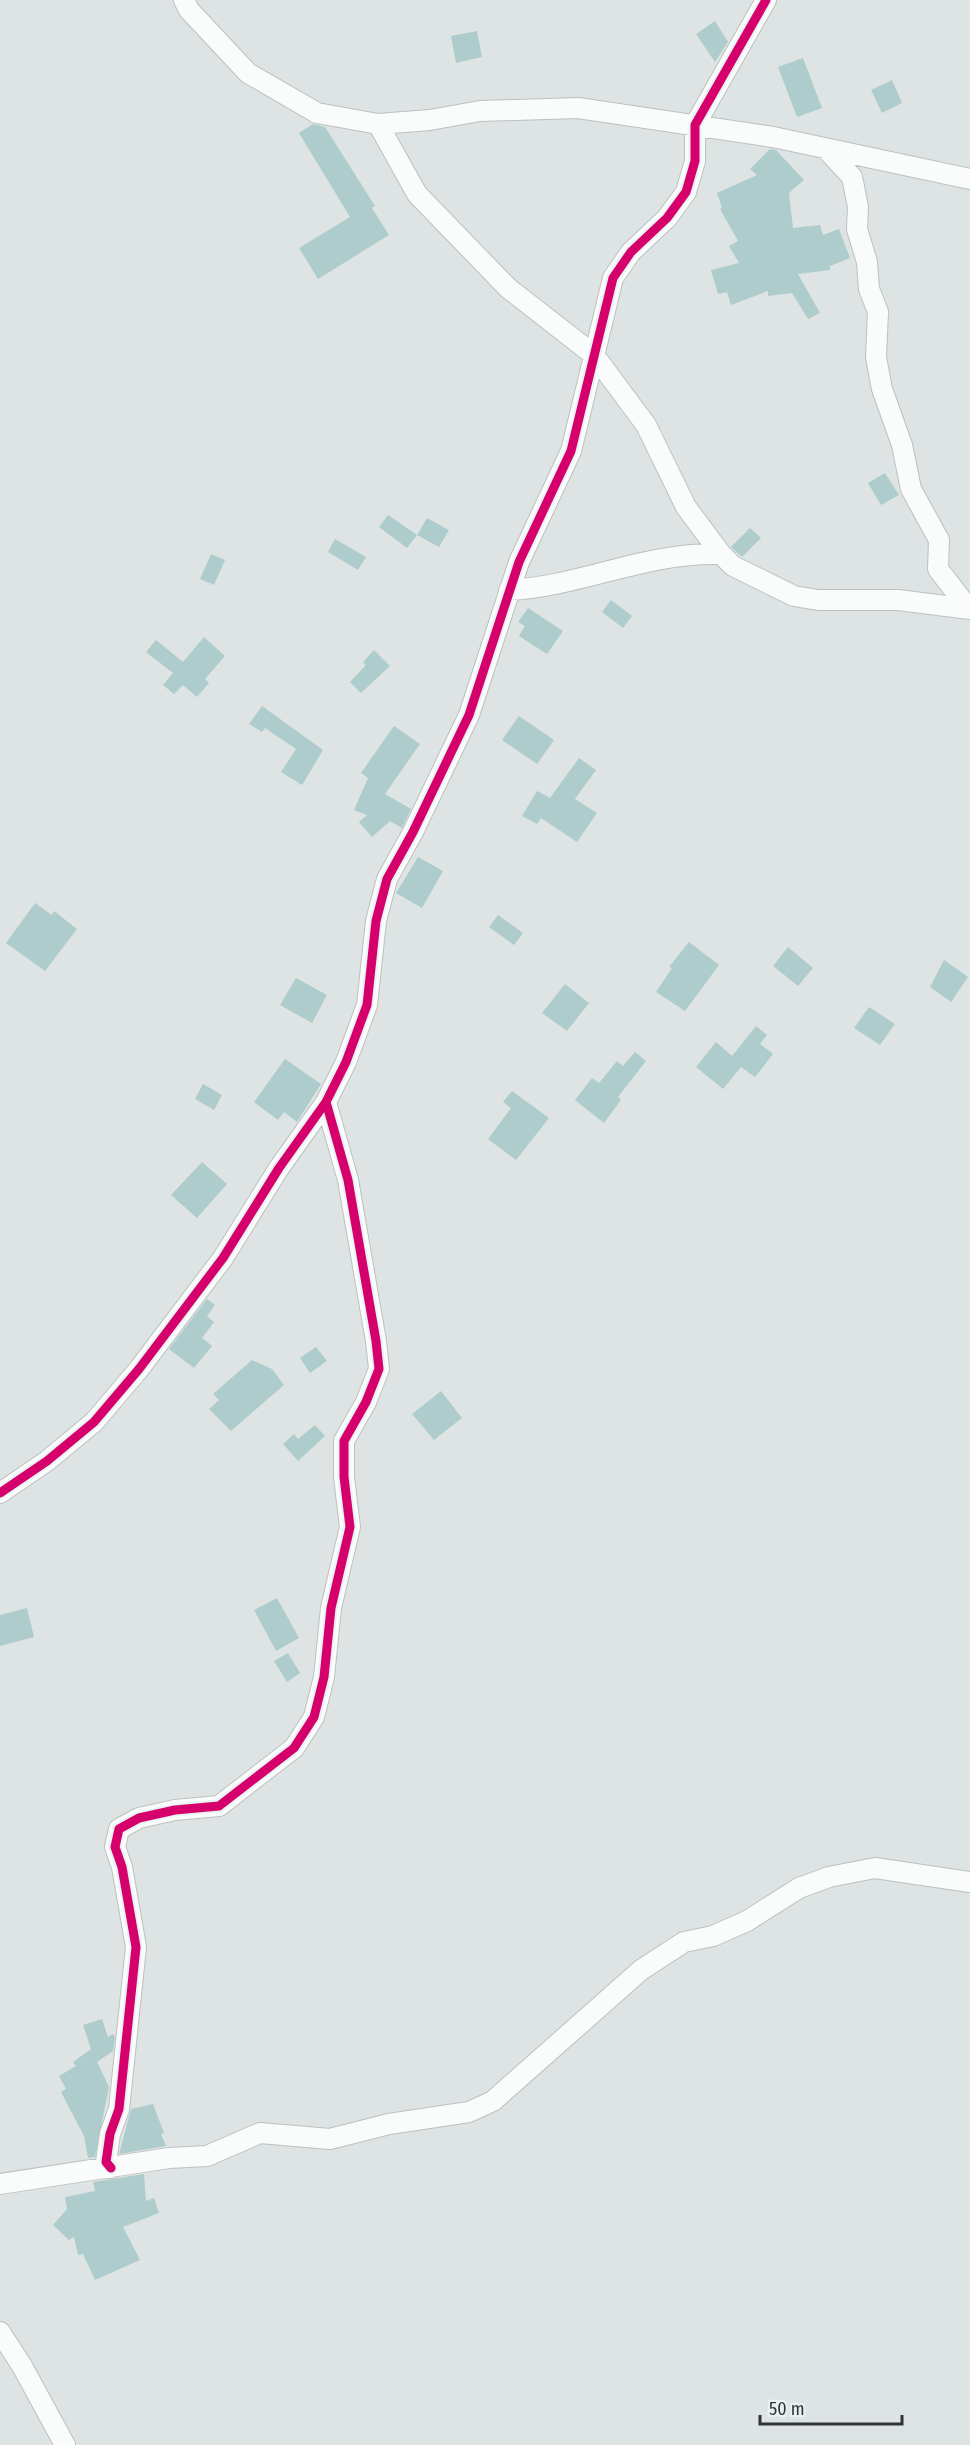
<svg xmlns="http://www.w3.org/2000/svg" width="970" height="2445" font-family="'Fira Sans Condensed',sans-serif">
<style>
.building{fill:#aecccc}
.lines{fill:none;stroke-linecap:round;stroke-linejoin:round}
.minor-casing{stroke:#bdc0c1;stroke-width:22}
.minor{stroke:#fafbfb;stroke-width:20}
.cycleway-casing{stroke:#e9f2f2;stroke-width:13}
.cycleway{stroke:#d6006c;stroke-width:9}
</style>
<rect width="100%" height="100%" fill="#dee3e3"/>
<path class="building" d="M 715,21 L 728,42 L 715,62 L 696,34 Z
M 477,31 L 482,57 L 456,63 L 451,36 Z
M 803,58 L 822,108 L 797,117 L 778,67 Z
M 892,80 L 902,103 L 882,113 L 871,90 Z
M 313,124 L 325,127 L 375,206 L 372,208 L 389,235 L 318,279 L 299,248 L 350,217 L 299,133 Z
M 770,149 L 776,150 L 804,180 L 789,193 L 793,228 L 820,225 L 823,235 L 839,229 L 850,258 L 830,266 L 830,270 L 798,274 L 820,313 L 808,319 L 792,293 L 768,296 L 768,291 L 731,305 L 727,292 L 718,294 L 711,270 L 739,263 L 729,246 L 738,241 L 720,209 L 722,208 L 717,193 L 757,175 L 750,169 Z
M 885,473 L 899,495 L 881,505 L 868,483 Z
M 388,515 L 417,535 L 407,548 L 379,527 Z
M 427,518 L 449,530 L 439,547 L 417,535 Z
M 750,528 L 761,538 L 742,557 L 731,547 Z
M 335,539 L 366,557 L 358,570 L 328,552 Z
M 211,554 L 225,560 L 214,585 L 200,579 Z
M 611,600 L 632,616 L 623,628 L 602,612 Z
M 528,608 L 563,631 L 547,654 L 519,636 L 525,626 L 518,622 Z
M 204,637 L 225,656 L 205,679 L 209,683 L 197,697 L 183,685 L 174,694 L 163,685 L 173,673 L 146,652 L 156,640 L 183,662 Z
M 374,650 L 390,666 L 361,693 L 350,682 L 366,665 L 363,662 Z
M 262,706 L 323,750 L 302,785 L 281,772 L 296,749 L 265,728 L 262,732 L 249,724 Z
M 519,716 L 554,740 L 537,764 L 502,740 Z
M 394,726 L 420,744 L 385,794 L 411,809 L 402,828 L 390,821 L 372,837 L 359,822 L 367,815 L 354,810 L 368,778 L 361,773 Z
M 579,758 L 596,770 L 575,799 L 597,813 L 577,842 L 541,818 L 537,824 L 522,816 L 537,791 L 550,798 Z
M 418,857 L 443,871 L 422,908 L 396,893 Z
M 35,903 L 52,915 L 54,911 L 77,929 L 45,971 L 6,943 Z
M 498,915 L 523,933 L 514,945 L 489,927 Z
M 689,942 L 719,965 L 685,1011 L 656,992 L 672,968 L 669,967 Z
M 788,947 L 813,968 L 798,986 L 773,966 Z
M 944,960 L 968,977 L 951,1002 L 930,987 Z
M 296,978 L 327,995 L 312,1023 L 280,1005 Z
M 565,984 L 589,1003 L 567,1031 L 542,1013 Z
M 869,1007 L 895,1024 L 880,1045 L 854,1028 Z
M 756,1026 L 767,1035 L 760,1044 L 773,1054 L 755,1077 L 741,1067 L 723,1089 L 696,1067 L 716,1042 L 732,1056 Z
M 635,1052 L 646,1061 L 618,1097 L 621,1100 L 604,1123 L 575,1100 L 592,1078 L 599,1083 L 617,1061 L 623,1066 Z
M 285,1059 L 321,1084 L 297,1122 L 284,1112 L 278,1120 L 254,1102 Z
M 203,1084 L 222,1095 L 214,1110 L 195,1099 Z
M 512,1091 L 549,1118 L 516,1160 L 488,1139 L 511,1108 L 503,1102 Z
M 202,1162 L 227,1184 L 197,1218 L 171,1195 Z
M 207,1299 L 215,1305 L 207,1316 L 214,1322 L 202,1338 L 212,1346 L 194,1368 L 169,1349 Z
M 316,1347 L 327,1361 L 310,1373 L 300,1358 Z
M 252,1360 L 272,1369 L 284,1385 L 231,1431 L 209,1409 L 219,1400 L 213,1394 Z
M 441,1391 L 462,1418 L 434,1440 L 412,1414 Z
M 315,1425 L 325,1436 L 298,1461 L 283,1444 L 294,1434 L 298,1439 Z
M 277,1598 L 299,1638 L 276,1651 L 254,1610 Z
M 27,1608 L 34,1637 L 0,1646 L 0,1615 Z
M 288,1653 L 300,1673 L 287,1682 L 274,1661 Z
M 102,2019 L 108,2037 L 113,2034 L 115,2037 L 113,2051 L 97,2062 L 109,2087 L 95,2157 L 88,2158 L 84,2136 L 61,2092 L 66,2089 L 59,2076 L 76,2066 L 73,2062 L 91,2049 L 83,2025 Z
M 153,2104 L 164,2133 L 161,2134 L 166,2146 L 119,2154 L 131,2109 Z
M 144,2174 L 146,2201 L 154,2198 L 159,2213 L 123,2227 L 140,2260 L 95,2280 L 83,2254 L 78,2255 L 74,2237 L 69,2240 L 53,2225 L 67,2209 L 65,2197 L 95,2191 L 93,2182 Z"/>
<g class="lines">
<g class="minor-casing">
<path id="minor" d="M 184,0 L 189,10 L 248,73 L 317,113 L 378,124 L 430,120 L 480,111 L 578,108 L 773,137 L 970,179
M 378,124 L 417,194 L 508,288 L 594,355 L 646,425 L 686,507 L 721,554 L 733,566 L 794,596 L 818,600 L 898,600 L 970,609
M 825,148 L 852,177 L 858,207 L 857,229 L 867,262 L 869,289 L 878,312 L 876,357 L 882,389 L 902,445 L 911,489 L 939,540 L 938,569 L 969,609
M 509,590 C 583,586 644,552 721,554
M 0,1493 L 47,1461 L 94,1422 L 139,1369 L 223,1258 L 279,1168 L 326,1102 L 346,1062 L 367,1005 L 376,921 L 387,879 L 413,832 L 469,715 L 519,562 L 571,451 L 613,278 L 631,252 L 667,218 L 686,192 L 695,161 L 695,125 L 766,0
M 111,2168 L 106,2162 L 110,2134 L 119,2109 L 136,1947 L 122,1867 L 115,1847 L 119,1829 L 139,1818 L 175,1810 L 219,1806 L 294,1748 L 314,1717 L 324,1677 L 331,1608 L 350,1527 L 344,1477 L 344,1441 L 366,1402 L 379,1369 L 376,1341 L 348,1180 L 326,1102
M 0,2184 L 169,2158 L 207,2156 L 260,2133 L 330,2139 L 389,2124 L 469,2112 L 493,2101 L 641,1970 L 684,1942 L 713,1936 L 747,1921 L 799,1888 L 829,1877 L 875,1868 L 970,1882
M 0,2332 L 22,2366 L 65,2445"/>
</g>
<use href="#minor" class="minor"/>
<g class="cycleway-casing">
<path id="cycleway" d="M 0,1493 L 47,1461 L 94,1422 L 139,1369 L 223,1258 L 279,1168 L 326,1102 L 346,1062 L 367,1005 L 376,921 L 387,879 L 413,832 L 469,715 L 519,562 L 571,451 L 613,278 L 631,252 L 667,218 L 686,192 L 695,161 L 695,125 L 766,0
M 111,2168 L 106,2162 L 110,2134 L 119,2109 L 136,1947 L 122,1867 L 115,1847 L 119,1829 L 139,1818 L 175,1810 L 219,1806 L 294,1748 L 314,1717 L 324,1677 L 331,1608 L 350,1527 L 344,1477 L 344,1441 L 366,1402 L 379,1369 L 376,1341 L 348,1180 L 326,1102"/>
</g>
<use href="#cycleway" class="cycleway"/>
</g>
<path d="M760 2415v9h142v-9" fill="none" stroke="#313434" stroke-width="3"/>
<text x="769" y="2415" font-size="18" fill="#313434" stroke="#e9f2f2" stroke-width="4.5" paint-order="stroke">50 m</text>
</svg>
